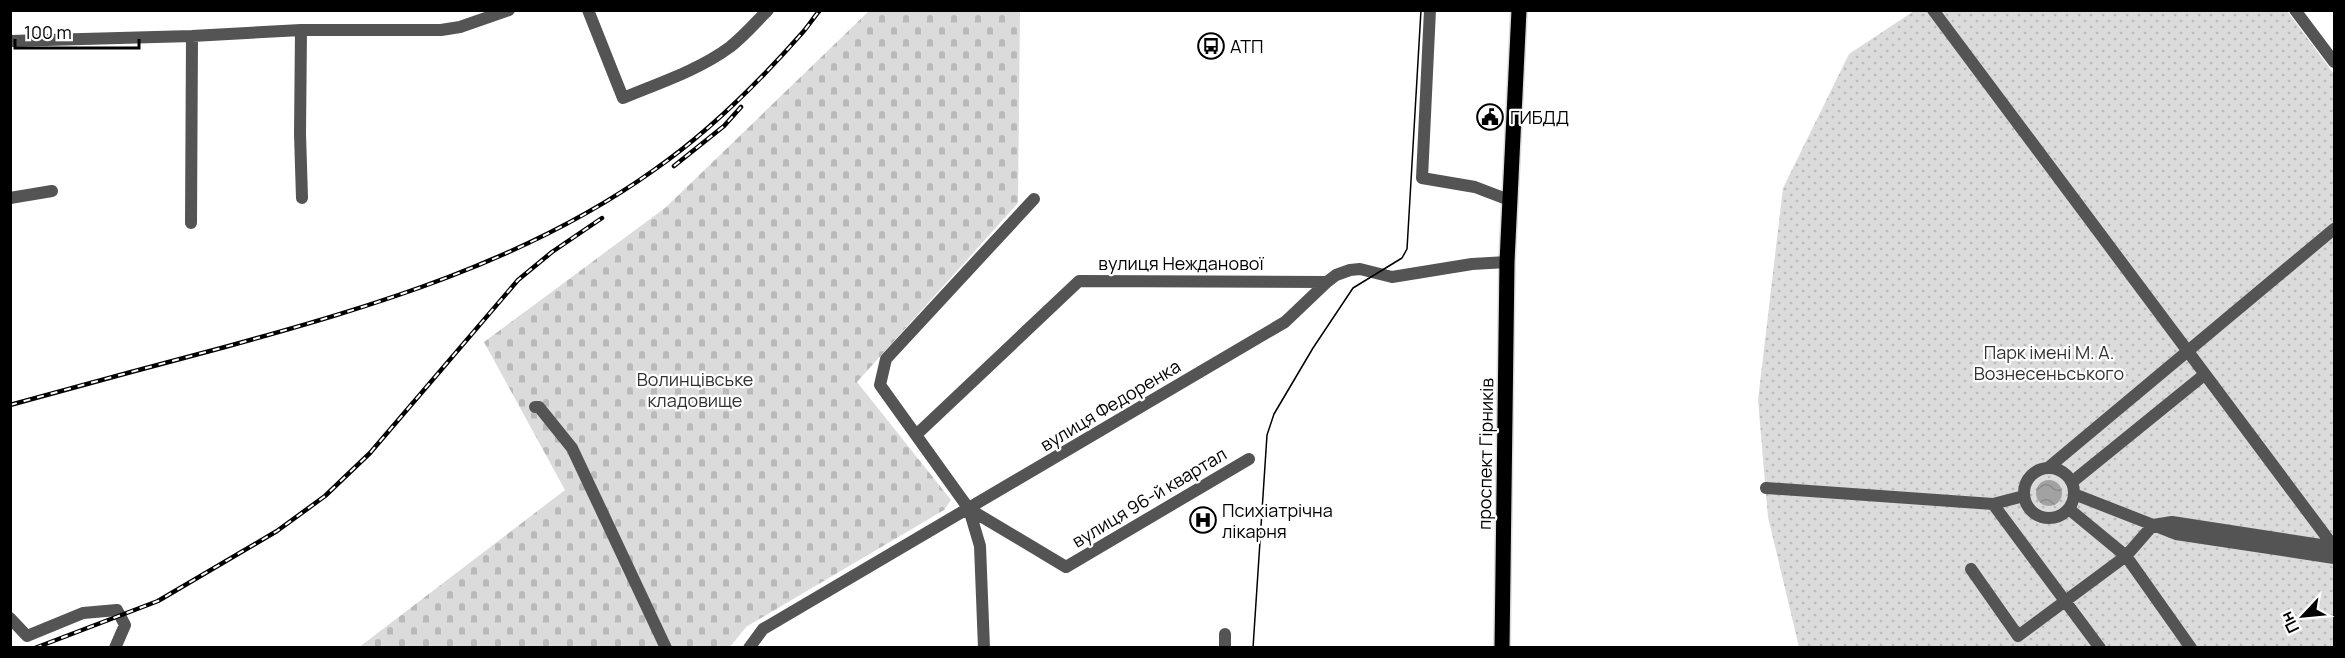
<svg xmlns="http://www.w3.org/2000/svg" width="2345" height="658" font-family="Manrope,sans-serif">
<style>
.cemetery{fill:url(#cemetery-stones)}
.park{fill:url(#park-dots)}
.water{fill:url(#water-waves)}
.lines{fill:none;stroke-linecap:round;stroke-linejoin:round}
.major-casing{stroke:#dbdbdb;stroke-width:18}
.minor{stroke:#545454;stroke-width:12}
.major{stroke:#000;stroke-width:15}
.tram{stroke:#000;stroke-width:1.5}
.rail-casing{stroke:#000;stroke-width:4.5}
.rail{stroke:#fff;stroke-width:2;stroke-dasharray:7;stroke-linecap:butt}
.labels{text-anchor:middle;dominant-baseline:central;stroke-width:4.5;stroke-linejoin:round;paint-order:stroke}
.poi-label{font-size:18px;fill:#000;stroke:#fff;text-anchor:start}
.street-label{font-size:18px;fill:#000;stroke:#fff}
.park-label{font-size:18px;fill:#323232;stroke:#fff}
</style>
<defs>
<pattern id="cemetery-stones" width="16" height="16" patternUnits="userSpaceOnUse" patternTransform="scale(1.5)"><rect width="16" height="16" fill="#dbdbdb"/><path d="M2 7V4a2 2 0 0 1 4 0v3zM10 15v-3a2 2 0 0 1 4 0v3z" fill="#bababa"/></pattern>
<pattern id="park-dots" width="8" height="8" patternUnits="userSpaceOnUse" patternTransform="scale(1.5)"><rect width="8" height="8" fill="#dbdbdb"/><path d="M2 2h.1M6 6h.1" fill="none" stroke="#bababa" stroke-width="1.8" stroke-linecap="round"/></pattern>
<pattern id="water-waves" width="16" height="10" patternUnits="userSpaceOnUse" patternTransform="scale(1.5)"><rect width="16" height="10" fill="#a2a2a2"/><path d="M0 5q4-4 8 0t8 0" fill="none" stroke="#8a8a8a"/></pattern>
</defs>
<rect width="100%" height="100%" fill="#fff"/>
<path class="cemetery" d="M 869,11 L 1020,11 L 1018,203 L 857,382 L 951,500 L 944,510 L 746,627 L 730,647 L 358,648 L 565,490 L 484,342 L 665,208 Z"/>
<path class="park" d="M 1914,11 L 2287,11 L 2334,74 L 2334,647 L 1799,647 L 1768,517 L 1758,400 L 1783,188 L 1849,54 Z"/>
<path class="water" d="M2036 493a13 13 0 1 1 26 0a13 13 0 1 1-26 0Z"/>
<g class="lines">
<g class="major-casing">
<path id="major" d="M 1502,648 L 1507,262 L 1519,10"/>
</g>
<path class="minor" d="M 588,10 L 623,98 C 659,83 699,70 730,47 C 744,36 756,22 768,10
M 1430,10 L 1422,178 L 1475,187 L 1509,200
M 1933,10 L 2334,547
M 2295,10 L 2334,62
M 301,30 L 300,134 L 302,198
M 10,41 L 192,36 L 301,30 L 441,30 L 460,27 L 509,10
M 10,198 L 52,191
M 1034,199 L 886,359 L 880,385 L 969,509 L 1066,567 L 1249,459
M 191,223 L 192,36
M 535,407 L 539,407 L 572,448 L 666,648
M 916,435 L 1079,281 L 1327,282
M 2049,467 L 2334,229
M2024 493a25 25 0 1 1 50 0a25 25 0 1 1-50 0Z
M 2072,482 L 2204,375
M 1766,488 L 1993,504 L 2024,496
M 2074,494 L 2176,534 L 2334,558
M 1993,504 L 2100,648
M 969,509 L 980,546 L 984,648
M 2069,509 L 2126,556 L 2191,648
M 1971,569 L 2018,636 L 2126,556 L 2153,525 L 2172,522 L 2334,547
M 10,618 L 27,636 L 83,613 L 117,610 L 125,625 L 115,648
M 1225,634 L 1225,648
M 749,648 L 763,629 L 1285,322 L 1327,282 L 1336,275 L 1350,270 L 1360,269 L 1392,277 L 1472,264 L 1507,262"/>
<use href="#major" class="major"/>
<path class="tram" d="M 1253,648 L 1267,435 L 1274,414 L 1313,348 L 1353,288 L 1402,258 L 1407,249 L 1421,10"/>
<g class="rail-casing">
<path id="rail" d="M 674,166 L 724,126 L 741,107
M 10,405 C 82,385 153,366 225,347 C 374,306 527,261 654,170 C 709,132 759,82 803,32 C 809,25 814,17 820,10
M 35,648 L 158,601 L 277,531 L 325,496 L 370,453 L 518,280 L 552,252 L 602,218"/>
</g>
<use href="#rail" class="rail"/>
</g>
<defs>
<g id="bus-ring" transform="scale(1.35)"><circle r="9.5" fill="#fff" stroke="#000" stroke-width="1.5"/><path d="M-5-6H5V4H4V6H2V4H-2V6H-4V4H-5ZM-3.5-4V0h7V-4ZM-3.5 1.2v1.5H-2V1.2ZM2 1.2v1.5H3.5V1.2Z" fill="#000"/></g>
<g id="civic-ring" transform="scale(1.35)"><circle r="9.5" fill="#fff" stroke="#000" stroke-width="1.5"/><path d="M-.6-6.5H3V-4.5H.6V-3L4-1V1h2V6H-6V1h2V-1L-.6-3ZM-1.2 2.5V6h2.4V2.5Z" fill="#000"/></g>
<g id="hospital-ring" transform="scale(1.35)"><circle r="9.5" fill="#fff" stroke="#000" stroke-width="1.5"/><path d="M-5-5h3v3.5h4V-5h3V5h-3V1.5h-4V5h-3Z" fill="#000"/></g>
</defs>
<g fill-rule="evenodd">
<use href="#bus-ring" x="1211" y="46"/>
<use href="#civic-ring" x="1490" y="117"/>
<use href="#hospital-ring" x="1203" y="520"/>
</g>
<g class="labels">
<g class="poi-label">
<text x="1230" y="46">АТП</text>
<text x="1510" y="117">ГИБДД</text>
<text x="1222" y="510">Психіатрічна<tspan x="1222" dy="21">лікарня</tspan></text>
</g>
<g class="street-label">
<text x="1181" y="263">вулиця Нежданової</text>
<text transform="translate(1110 405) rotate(-31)">вулиця Федоренка</text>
<text transform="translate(1485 454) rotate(-89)">проспект Гірників</text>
<text transform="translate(1149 497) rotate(-31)">вулиця 96-й квартал</text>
</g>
<g class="park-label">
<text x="2049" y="352">Парк імені М. А.<tspan x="2049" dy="21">Вознесеньського</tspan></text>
<text x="695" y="379">Волинцівське<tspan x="695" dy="21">кладовище</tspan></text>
</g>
</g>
<rect width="2345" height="658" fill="none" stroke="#000000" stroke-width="24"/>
<g transform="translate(2303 616) rotate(244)" stroke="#ffffff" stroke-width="4.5" paint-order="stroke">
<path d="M0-4.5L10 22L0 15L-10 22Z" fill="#000000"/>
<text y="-9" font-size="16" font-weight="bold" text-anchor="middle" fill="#000000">Пн</text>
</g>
<path d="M15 39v9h124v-9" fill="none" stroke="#000000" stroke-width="3"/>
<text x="24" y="39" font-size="18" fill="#000000" stroke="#ffffff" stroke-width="4.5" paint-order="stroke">100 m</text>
</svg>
